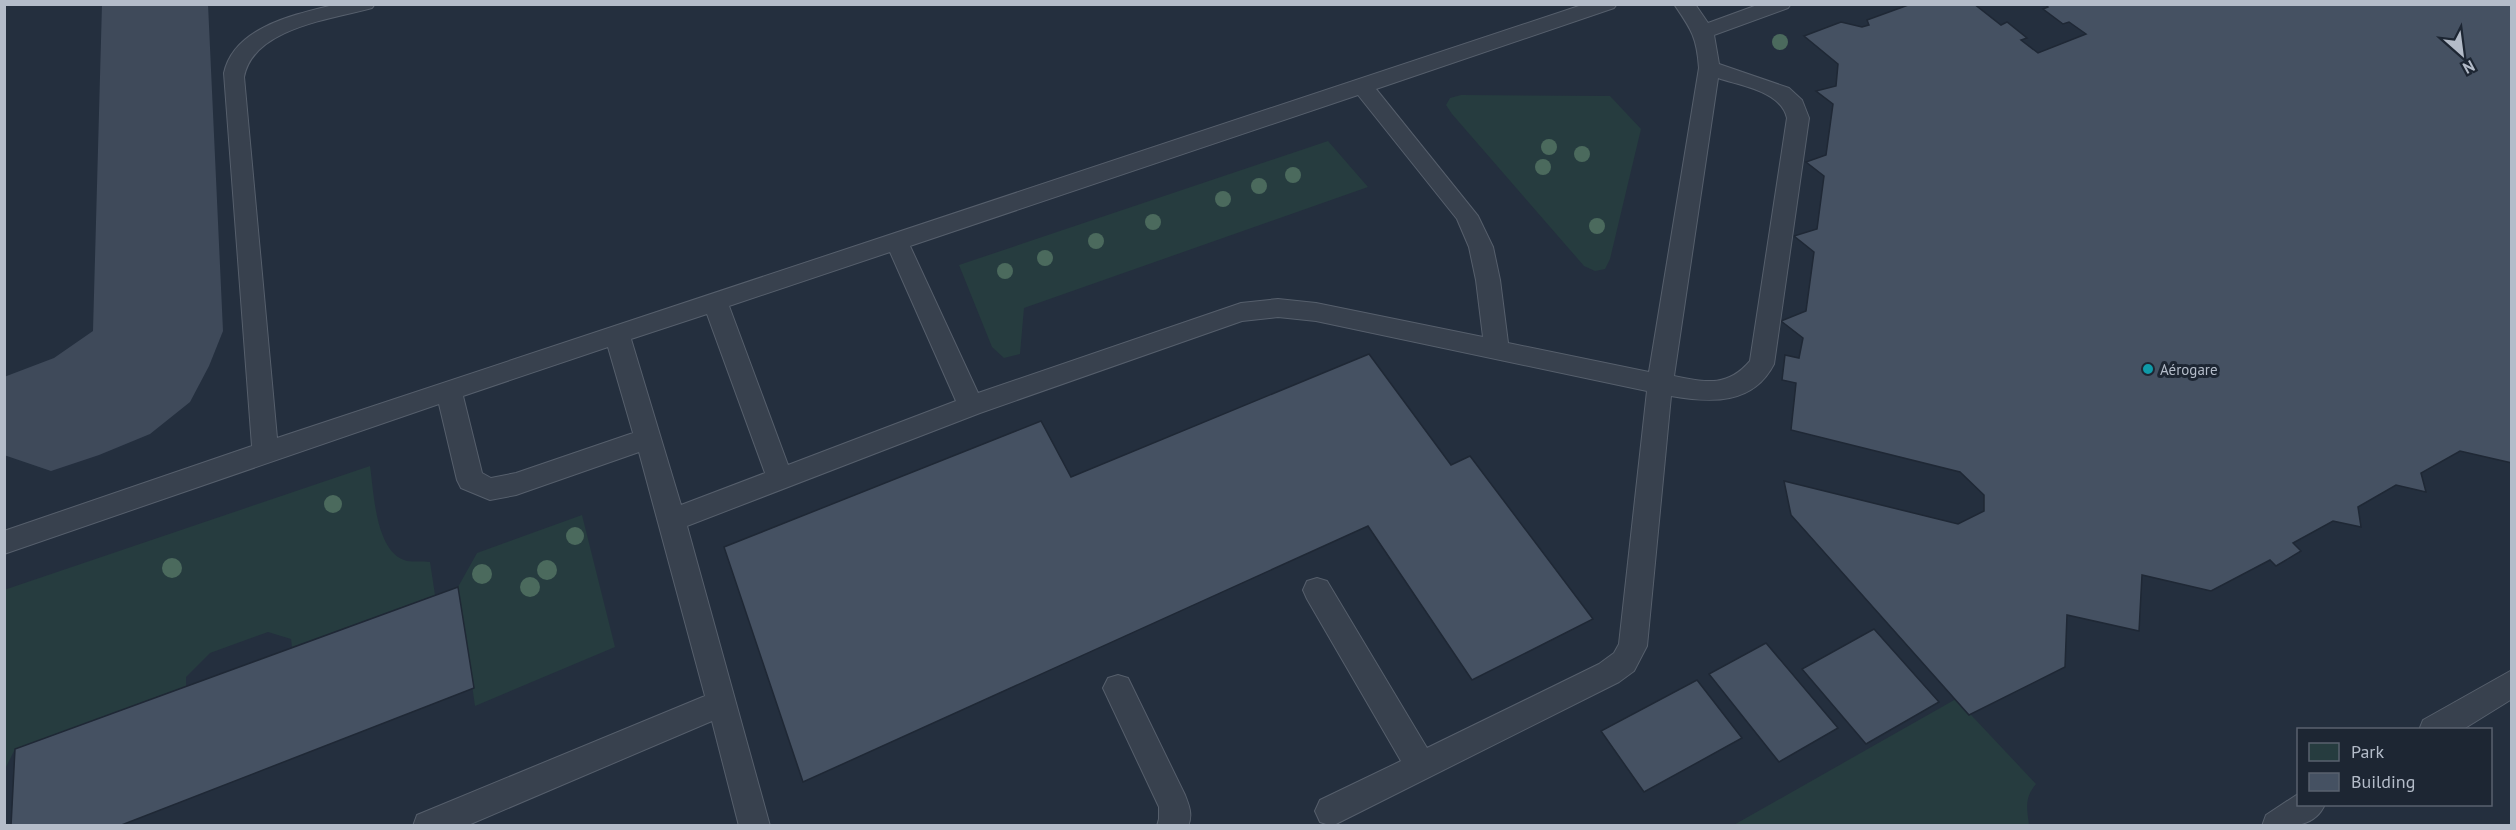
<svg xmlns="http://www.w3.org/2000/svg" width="2516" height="830" font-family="'PT Sans',sans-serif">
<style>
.green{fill:#263c3f}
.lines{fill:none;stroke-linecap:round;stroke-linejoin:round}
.taxiway{fill:#3f4a5a;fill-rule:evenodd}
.building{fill:#455162;stroke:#1f2835;stroke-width:1.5}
.lane-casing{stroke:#565f6c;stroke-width:2}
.lane{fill:#38414e;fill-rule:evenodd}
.tree{fill:#4b6a5d}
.culture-dot{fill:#0f9aa8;stroke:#1d2633;stroke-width:2}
.labels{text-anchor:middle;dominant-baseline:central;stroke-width:6;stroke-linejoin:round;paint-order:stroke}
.poi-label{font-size:15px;fill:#b4bcc9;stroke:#1d2633;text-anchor:start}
</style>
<rect width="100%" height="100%" fill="#242f3e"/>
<path class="green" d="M 1461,95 L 1610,96 L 1641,129 L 1610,259 L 1605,269 L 1595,271 L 1584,266 L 1452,114 L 1446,105 L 1450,98 Z
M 1328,141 L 1368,187 L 1024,308 L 1020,354 L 1004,358 L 992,347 L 959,265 Z
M 370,466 C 374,492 375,553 407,561 C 414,562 423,561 430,562 L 435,595 L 292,647 L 291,639 L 268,632 L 210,653 L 186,677 L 186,686 L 15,749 L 5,769 L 4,590 Z
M 582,515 L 615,647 L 475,706 L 458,587 L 477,553 Z
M 1956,699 L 2036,784 C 2024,798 2027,809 2029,825 L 1732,826 Z"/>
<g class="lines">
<path class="taxiway" d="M 102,4 L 208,4 L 223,331 L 209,366 L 190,402 L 150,434 L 99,455 L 51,471 L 4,455 L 4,377 L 54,358 L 93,331 Z"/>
</g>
<path class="building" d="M 1911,4 L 1974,4 L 2001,25 L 2007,22 L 2027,38 L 2021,40 L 2038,53 L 2086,34 L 2069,22 L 2063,24 L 2043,9 L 2048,7 L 2045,4 L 2512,4 L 2512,463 L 2460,451 L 2421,473 L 2426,492 L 2396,485 L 2358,507 L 2361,527 L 2333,521 L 2293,543 L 2301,551 L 2276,566 L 2270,560 L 2211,591 L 2142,575 L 2139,631 L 2067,615 L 2065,667 L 1969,715 L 1791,515 L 1784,481 L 1958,524 L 1984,511 L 1984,495 L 1960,472 L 1791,430 L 1796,383 L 1782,380 L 1785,355 L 1799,358 L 1803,338 L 1781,321 L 1806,311 L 1814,252 L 1794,236 L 1817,229 L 1824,176 L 1806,162 L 1826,155 L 1833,104 L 1816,91 L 1836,86 L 1838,64 L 1804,36 L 1841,22 L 1862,27 L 1869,25 L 1867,20 Z
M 1369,354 L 1451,465 L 1470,456 L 1593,619 L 1472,680 L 1368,526 L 803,782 L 724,547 L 1041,421 L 1071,477 Z
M 458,587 L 474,688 L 119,826 L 11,826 L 15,749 Z
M 1874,629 L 1939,702 L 1866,744 L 1802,669 Z
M 1766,643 L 1838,728 L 1779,762 L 1709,674 Z
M 1697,680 L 1742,738 L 1644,792 L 1601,731 Z"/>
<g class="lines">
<g class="lane-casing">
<path id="lane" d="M 337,4 L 375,4 L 372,8 C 332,19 253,28 244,77 L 277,438 L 1585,4 L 1617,4 L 1614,8 L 1376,89 L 1478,216 L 1493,247 L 1500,280 L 1508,343 L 1649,372 L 1699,68 C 1697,37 1691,29 1674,4 L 1695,4 L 1708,23 L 1760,4 L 1791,4 L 1788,8 L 1714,35 L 1719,64 L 1789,88 L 1802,100 L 1809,118 L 1774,364 C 1753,405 1711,403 1671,396 L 1647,646 L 1634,671 L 1619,682 L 1332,826 L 1320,822 L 1315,811 L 1320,800 L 1401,761 L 1307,599 L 1303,590 L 1307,581 L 1317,578 L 1327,581 L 1427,748 L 1599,664 L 1614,653 L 1619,644 L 1647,391 L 1316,321 L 1278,317 L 1242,321 L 980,413 L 687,526 L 770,826 L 739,826 L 712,721 L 466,826 L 413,826 L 417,815 L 705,696 L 639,452 L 516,495 L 490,500 L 461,488 L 457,480 L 439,404 L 4,554 L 4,531 L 252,446 L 224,73 C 234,26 297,14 337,4 ZM 1718,78 C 1741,86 1781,91 1787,118 L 1750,361 C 1727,388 1705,382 1674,376 ZM 1358,95 L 1457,219 L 1469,247 L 1476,280 L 1483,337 L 1316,303 L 1278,299 L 1241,303 L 978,393 L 910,246 ZM 890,252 L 956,401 L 788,465 L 729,306 ZM 707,314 L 765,473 L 681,505 L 631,339 ZM 608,347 L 633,433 L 516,473 L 491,478 L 482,473 L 463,396 Z
M 2512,670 L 2512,699 L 2462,730 L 2419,730 L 2423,720 Z
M 1118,675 L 1128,678 L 1185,795 C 1189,805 1193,815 1188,826 L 1157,826 L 1159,819 L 1159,807 L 1103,688 L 1108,678 Z
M 2298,794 L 2298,804 L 2325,804 C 2314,830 2286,826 2262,826 L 2266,815 Z"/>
</g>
<use href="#lane" class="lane"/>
</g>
<g class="tree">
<circle cx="1780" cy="42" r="8"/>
<circle cx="1549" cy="147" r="8"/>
<circle cx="1582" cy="154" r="8"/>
<circle cx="1543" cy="167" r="8"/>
<circle cx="1293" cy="175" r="8"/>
<circle cx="1259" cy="186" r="8"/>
<circle cx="1223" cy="199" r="8"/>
<circle cx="1153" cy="222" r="8"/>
<circle cx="1597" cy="226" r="8"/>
<circle cx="1096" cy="241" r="8"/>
<circle cx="1045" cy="258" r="8"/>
<circle cx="1005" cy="271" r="8"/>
<circle cx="333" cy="504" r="9"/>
<circle cx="575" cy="536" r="9"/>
<circle cx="172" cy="568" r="10"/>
<circle cx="547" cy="570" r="10"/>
<circle cx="482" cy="574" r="10"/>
<circle cx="530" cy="587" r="10"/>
</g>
<circle class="culture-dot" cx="2148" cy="369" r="6"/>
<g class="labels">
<g class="poi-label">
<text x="2160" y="369">Aérogare</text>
</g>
</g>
<rect width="2516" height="830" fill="none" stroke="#b4bcc9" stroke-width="12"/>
<rect x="2297" y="728" width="195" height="78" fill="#1d2633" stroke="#59626f" stroke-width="1.5"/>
<rect x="2309" y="743" width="30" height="18" fill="#263c3f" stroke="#59626f" stroke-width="1.5"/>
<text x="2351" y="758" font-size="18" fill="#b4bcc9">Park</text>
<rect x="2309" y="773" width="30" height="18" fill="#455162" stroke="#59626f" stroke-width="1.5"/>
<text x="2351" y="788" font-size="18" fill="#b4bcc9">Building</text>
<g transform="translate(2462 54) rotate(152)" stroke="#1d2633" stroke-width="4.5" paint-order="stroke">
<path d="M0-4.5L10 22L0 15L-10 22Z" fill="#b4bcc9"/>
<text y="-9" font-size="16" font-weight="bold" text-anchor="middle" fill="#b4bcc9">N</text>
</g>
</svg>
